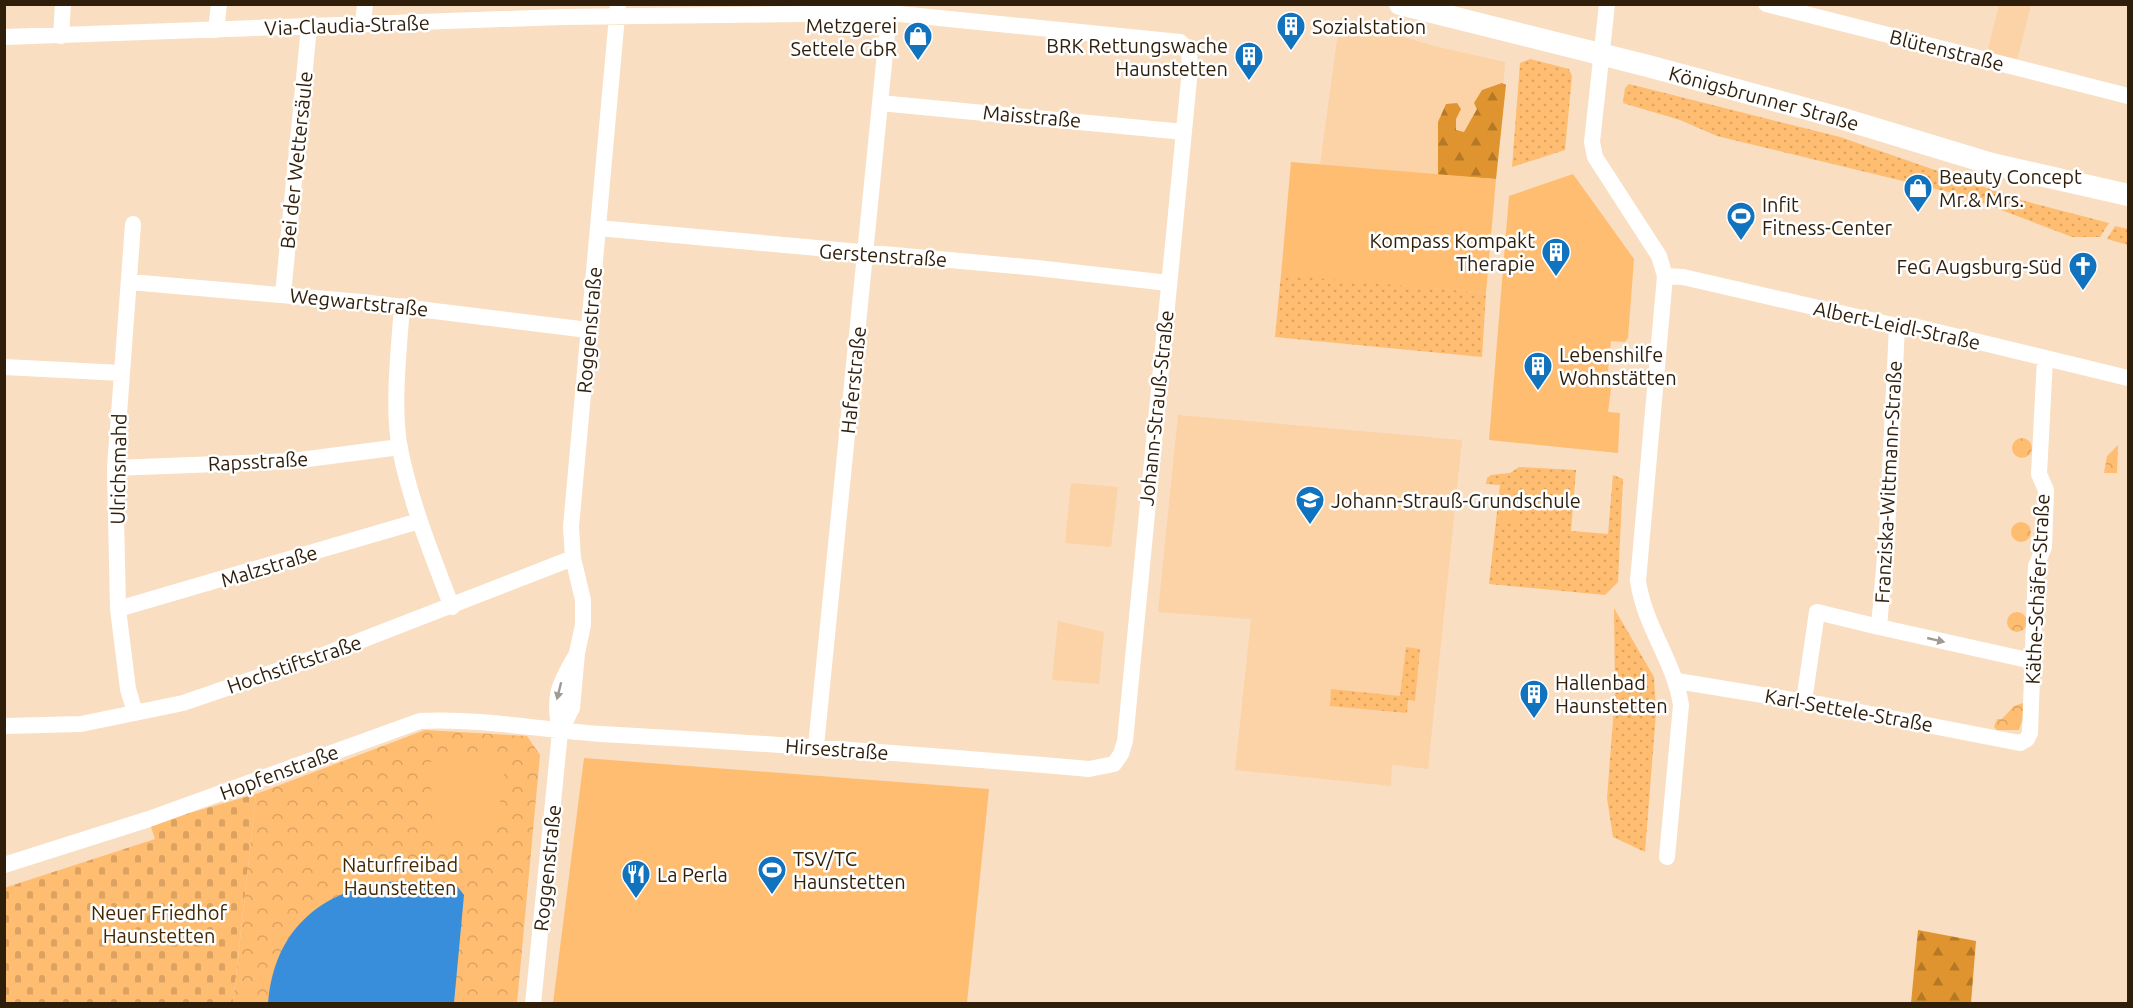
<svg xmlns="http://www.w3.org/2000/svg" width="2133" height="1008" font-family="Ubuntu,sans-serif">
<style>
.built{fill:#fbd3a7}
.grass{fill:url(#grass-dots)}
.forest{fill:url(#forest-firs)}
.cemetery{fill:url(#cemetery-stones)}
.park{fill:url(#park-crowns)}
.garden{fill:#ffbd71}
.water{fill:#398edb}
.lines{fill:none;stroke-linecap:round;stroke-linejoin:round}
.minor{stroke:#fff;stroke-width:16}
.secondary{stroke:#fff;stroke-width:22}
.oneway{fill:#a19a91}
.labels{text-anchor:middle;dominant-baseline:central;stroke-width:5;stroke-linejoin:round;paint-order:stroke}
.street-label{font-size:20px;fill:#2f1e0a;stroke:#fff}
.poi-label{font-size:20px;fill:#2f1e0a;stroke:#fff;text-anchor:start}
.park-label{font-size:20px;fill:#452800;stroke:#fff}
</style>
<defs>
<pattern id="grass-dots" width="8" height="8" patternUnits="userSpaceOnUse" patternTransform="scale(1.5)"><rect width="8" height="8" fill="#ffbd71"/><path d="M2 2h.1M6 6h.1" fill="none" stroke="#dba260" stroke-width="1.8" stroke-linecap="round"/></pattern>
<pattern id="forest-firs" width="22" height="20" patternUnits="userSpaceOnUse" patternTransform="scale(1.5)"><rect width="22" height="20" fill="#df942f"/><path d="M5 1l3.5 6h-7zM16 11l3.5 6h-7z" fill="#b57826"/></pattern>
<pattern id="cemetery-stones" width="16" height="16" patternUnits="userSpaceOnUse" patternTransform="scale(1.5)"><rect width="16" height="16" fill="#ffbd71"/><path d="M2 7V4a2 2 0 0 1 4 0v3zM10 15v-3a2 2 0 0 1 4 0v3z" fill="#dba260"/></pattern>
<pattern id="park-crowns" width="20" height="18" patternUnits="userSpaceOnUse" patternTransform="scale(1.5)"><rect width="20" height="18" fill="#ffbd71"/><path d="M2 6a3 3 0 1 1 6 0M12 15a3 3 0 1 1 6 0" fill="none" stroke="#dba260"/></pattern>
</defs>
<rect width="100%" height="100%" fill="#f9dec1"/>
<path class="built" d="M 1999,5 L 2031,5 L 2017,60 L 1987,52 Z
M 1340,18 L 1434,46 L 1505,62 L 1496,179 L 1320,165 Z
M 1178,415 L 1462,440 L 1428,769 L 1392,765 L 1391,786 L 1235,770 L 1251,619 L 1158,612 Z
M 1071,483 L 1118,487 L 1111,547 L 1065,543 Z
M 1058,621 L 1104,632 L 1099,684 L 1052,680 Z"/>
<path class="grass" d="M 1530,59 L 1569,69 L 1572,76 L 1565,150 L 1512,167 L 1520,63 Z
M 1629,84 L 1840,137 L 2021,200 L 2109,223 L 2100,237 L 2072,237 L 1965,196 L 1717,136 L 1680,120 L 1623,103 L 1625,88 Z
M 2115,226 L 2128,229 L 2128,245 L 2107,239 Z
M 1281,274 L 1486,293 L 1482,357 L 1275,337 Z
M 1519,467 L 1576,470 L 1571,531 L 1608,534 L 1613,475 L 1623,479 L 1618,582 L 1605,595 L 1489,584 L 1500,485 L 1486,484 L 1487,478 L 1491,475 L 1510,473 Z
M 1614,608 L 1654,677 L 1656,713 L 1645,852 L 1613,837 L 1607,798 L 1615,694 Z
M 1406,647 L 1420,649 L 1415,701 L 1408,700 L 1407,713 L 1330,706 L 1331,689 L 1400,696 Z"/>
<path class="forest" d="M 1502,83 L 1506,85 L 1496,179 L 1438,175 L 1438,122 L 1446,104 L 1457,103 L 1461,109 L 1456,119 L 1456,130 L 1464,132 L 1477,109 L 1474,103 L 1482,90 Z
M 1918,930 L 1976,941 L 1971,1003 L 1911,1003 Z"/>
<path class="cemetery" d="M 256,794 L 233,1003 L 5,1003 L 4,888 L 155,839 L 150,824 Z"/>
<path class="park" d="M2012 448a10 10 0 1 1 20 0a10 10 0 1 1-20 0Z
M 2118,445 L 2117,473 L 2104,473 L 2107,456 Z
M2011 532a10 10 0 1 1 20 0a10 10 0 1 1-20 0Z
M2007 622a10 10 0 1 1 20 0a10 10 0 1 1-20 0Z
M 2023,703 L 2023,718 L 2019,730 L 1997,730 L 1994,727 L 1997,719 L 2002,719 L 2014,706 Z
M 425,730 L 527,736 L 540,755 L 517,1003 L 233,1004 L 256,794 Z"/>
<path class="garden" d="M 1291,162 L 1496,179 L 1486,293 L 1281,275 Z
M 1573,174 L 1634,259 L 1628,338 L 1625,342 L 1611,341 L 1607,380 L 1612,381 L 1608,412 L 1620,413 L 1618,453 L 1489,440 L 1509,196 Z
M 1505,496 L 1517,500 L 1521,508 L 1517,522 L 1501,526 Z
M 462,754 L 506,759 L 495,840 L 433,835 L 430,762 Z
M 584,758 L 989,789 L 967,1003 L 553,1003 Z"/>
<path class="water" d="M 398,881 L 457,886 L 464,895 L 454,1003 L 268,1003 C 274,927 325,887 398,881 Z"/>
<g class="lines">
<path class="minor" d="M 1607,4 L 1592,142 L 1595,157 L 1659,256 L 1665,276 L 1638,581 C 1645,628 1674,660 1681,705 L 1667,857
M 1766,4 L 2128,96
M 363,24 L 365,4
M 216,30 L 219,4
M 61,36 L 63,4
M 4,37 L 562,17 L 889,13 L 1180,42 L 1189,50 L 1190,69 L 1125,741 L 1121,754 L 1114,764 L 1089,769 C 927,755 764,743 601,734 C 541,730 481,718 420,721 L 149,819 L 4,865
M 880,103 L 1184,132
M 133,224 L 115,468 L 118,609 L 128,689 L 135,713
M 598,228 L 1037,268 L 1168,283
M 1665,276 L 1683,277 L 1897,326 L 1913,326 L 2128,378
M 129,282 L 362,302 L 588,330
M 283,294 L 309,27
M 402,306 C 399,349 392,408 400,449 C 411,504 432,555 452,607
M 4,367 L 122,373
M 115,468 L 292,461 L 400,447
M 118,609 L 419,521
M 1879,627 L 2032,661
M 1677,681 L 1824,705 L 2020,743 L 2027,739 L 2030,733 L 2036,566 L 2044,547 L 2046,490 L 2039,474 L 2045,359
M 1804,701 L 1817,612 L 1879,627 L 1887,533 L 1897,326
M 4,726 L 81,724 L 183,703 L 326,654 L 573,558
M 560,732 L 572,708 L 577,653 L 583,625 L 583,600 L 573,558 L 571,527 L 618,5
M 816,746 L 889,13
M 533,1004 L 560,732 C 553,697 558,686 575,657"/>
<path class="secondary" id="s1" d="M 1400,4 L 1648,66 L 1840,118 L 1992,164 L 2128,195"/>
</g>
<defs><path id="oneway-solid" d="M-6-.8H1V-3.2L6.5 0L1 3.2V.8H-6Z" transform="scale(1.5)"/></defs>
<g class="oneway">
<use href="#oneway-solid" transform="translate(1936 640) rotate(13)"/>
<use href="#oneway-solid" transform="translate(559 691) rotate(104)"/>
</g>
<defs>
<g id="building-pin" transform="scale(1.5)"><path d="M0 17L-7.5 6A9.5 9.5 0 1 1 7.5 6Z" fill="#1172be" stroke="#fff"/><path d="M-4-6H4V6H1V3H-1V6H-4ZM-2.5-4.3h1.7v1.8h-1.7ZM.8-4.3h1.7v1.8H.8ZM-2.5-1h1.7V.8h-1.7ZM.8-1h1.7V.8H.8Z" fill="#fff"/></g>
<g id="shop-pin" transform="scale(1.5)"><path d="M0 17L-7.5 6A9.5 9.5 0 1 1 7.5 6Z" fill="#1172be" stroke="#fff"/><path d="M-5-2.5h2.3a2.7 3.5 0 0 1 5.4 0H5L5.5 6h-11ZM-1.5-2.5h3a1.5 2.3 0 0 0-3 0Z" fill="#fff"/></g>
<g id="stadium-pin" transform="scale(1.5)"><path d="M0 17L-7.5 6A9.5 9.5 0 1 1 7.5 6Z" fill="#1172be" stroke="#fff"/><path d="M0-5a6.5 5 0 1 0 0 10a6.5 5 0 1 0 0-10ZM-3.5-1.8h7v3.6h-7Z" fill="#fff"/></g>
<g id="church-pin" transform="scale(1.5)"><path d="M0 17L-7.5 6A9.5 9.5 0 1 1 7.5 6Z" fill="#1172be" stroke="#fff"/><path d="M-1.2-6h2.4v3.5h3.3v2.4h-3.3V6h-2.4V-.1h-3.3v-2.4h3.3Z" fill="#fff"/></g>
<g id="school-pin" transform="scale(1.5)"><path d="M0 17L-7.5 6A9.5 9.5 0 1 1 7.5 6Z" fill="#1172be" stroke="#fff"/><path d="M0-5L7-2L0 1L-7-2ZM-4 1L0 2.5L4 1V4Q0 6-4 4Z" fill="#fff"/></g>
<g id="restaurant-pin" transform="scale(1.5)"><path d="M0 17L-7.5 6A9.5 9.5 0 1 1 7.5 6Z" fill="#1172be" stroke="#fff"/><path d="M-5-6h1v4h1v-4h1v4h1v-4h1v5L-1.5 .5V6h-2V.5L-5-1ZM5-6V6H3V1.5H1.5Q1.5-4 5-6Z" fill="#fff"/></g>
</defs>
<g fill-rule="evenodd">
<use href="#building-pin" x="1291" y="26"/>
<use href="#shop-pin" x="918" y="36"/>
<use href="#building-pin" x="1249" y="56"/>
<use href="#shop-pin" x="1918" y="188"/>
<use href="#stadium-pin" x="1741" y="216"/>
<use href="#building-pin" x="1556" y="252"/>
<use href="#church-pin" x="2083" y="266"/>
<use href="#building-pin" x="1538" y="366"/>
<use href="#school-pin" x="1310" y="500"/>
<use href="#building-pin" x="1534" y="694"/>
<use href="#stadium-pin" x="772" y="870"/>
<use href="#restaurant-pin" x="636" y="874"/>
</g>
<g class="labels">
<g class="street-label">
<text transform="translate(347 25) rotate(-2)">Via-Claudia-Straße</text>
<text transform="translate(1947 50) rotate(14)">Blütenstraße</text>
<text stroke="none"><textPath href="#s1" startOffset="376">Königsbrunner Straße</textPath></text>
<text transform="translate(1032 116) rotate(5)">Maisstraße</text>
<text transform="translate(296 160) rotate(-84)">Bei der Wettersäule</text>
<text transform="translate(883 255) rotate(4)">Gerstenstraße</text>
<text transform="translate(359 302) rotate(6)">Wegwartstraße</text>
<text transform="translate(1897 325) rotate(12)">Albert-Leidl-Straße</text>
<text transform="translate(589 330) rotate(-85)">Roggenstraße</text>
<text transform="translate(853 380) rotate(-84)">Haferstraße</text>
<text transform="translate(1156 408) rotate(-84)">Johann-Strauß-Straße</text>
<text transform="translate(258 461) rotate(-3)">Rapsstraße</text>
<text transform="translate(118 469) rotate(-89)">Ulrichsmahd</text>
<text transform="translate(1888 482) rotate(-87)">Franziska-Wittmann-Straße</text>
<text transform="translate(269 566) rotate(-17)">Malzstraße</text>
<text transform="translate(2037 589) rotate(-87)">Käthe-Schäfer-Straße</text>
<text transform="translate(294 664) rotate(-19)">Hochstiftstraße</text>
<text transform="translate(1849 710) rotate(10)">Karl-Settele-Straße</text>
<text transform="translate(837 749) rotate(4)">Hirsestraße</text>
<text transform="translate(279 772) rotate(-20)">Hopfenstraße</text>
<text transform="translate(547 868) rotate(-84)">Roggenstraße</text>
</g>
<g class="poi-label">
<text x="897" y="25" text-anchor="end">Metzgerei<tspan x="897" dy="23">Settele GbR</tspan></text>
<text x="1312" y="26">Sozialstation</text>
<text x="1228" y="45" text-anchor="end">BRK Rettungswache<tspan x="1228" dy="23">Haunstetten</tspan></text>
<text x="1939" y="176">Beauty Concept<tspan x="1939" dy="23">Mr.&amp; Mrs.</tspan></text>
<text x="1762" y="204">Infit<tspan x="1762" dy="23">Fitness-Center</tspan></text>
<text x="1535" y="240" text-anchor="end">Kompass Kompakt<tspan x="1535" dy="23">Therapie</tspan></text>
<text x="2062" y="266" text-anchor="end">FeG Augsburg-Süd</text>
<text x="1559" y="354">Lebenshilfe<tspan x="1559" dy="23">Wohnstätten</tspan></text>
<text x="1331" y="500">Johann-Strauß-Grundschule</text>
<text x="1555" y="682">Hallenbad<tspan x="1555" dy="23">Haunstetten</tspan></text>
<text x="793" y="858">TSV/TC<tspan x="793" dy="23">Haunstetten</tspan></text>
<text x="657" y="874">La Perla</text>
</g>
<g class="park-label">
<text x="400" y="864">Naturfreibad<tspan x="400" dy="23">Haunstetten</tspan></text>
<text x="159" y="912">Neuer Friedhof<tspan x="159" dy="23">Haunstetten</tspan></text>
</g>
</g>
<rect width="2133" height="1008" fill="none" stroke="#2f1e0a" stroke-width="12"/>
</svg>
